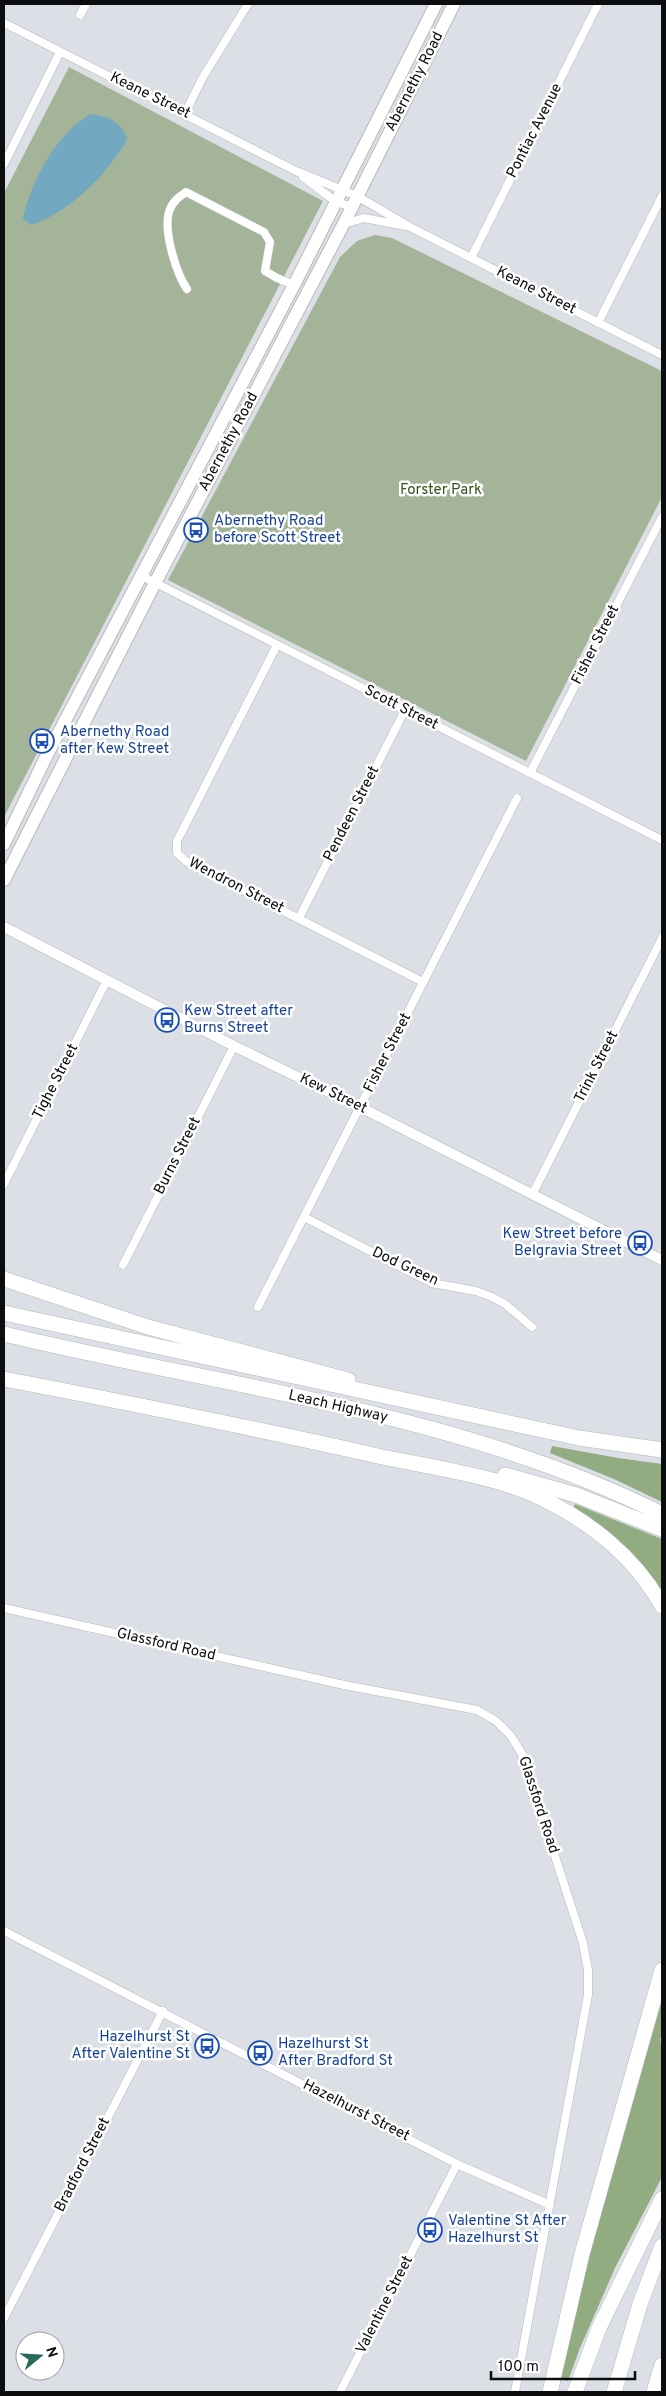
<svg xmlns="http://www.w3.org/2000/svg" width="666" height="2396" font-family="Overpass,sans-serif">
<style>
.green{fill:#a3b498}
.forest{fill:#92ac82}
.water{fill:#72a8c0}
.lines{fill:none;stroke-linecap:round;stroke-linejoin:round}
.minor-casing{stroke:#b6b8be;stroke-width:9}
.tertiary-casing{stroke:#b6b8be;stroke-width:11}
.primary-casing{stroke:#b6b8be;stroke-width:14}
.motorway-casing{stroke:#b6b8be;stroke-width:16}
.minor{stroke:#fff;stroke-width:8}
.tertiary{stroke:#fff;stroke-width:10}
.primary{stroke:#fff;stroke-width:12}
.motorway{stroke:#fff;stroke-width:15}
.labels{text-anchor:middle;dominant-baseline:central;stroke-width:5;stroke-linejoin:round;paint-order:stroke}
.street-label{font-size:15px;fill:#0c0d0f;stroke:#fff}
.park-label{font-size:15px;fill:#335418;stroke:#fff}
.transit-label{font-size:15px;fill:#164399;stroke:#fff;text-anchor:start}
</style>
<rect width="100%" height="100%" fill="#dcdfe5"/>
<path class="green" d="M 69,67 L 323,201 L 4,817 L 4,193 Z
M 375,235 L 392,238 L 662,371 L 662,497 L 526,761 L 168,580 L 340,257 L 357,241 Z"/>
<path class="forest" d="M 552,1446 L 618,1458 L 662,1464 L 662,1502 L 614,1479 L 550,1453 Z
M 575,1504 L 662,1539 L 662,1597 L 573,1509 Z
M 662,2000 L 662,2037 L 660,2039 L 662,2049 L 662,2177 L 615,2268 L 580,2348 L 568,2381 L 561,2379 L 582,2280 Z"/>
<path class="water" d="M 90,114 C 109,117 120,120 127,139 C 108,174 70,212 31,225 L 23,219 C 29,189 47,153 69,131 C 75,124 83,119 90,114 Z"/>
<g class="lines">
<g class="minor-casing">
<path id="minor" d="M 80,15 L 86,4
M 4,23 L 296,171 L 357,196 L 410,227 L 662,355
M 185,113 L 203,77 L 248,4
M 4,164 L 60,52
M 303,177 L 335,201 L 351,207
M 344,224 L 364,218 L 406,226
M 471,258 L 598,4
M 187,289 C 176,273 162,228 170,209 C 174,200 179,197 186,192 L 264,232 L 270,242 L 265,271 L 277,278 L 294,285
M 598,323 L 662,196
M 140,575 L 662,840
M 277,645 L 177,841 L 177,853 L 187,862 L 423,982
M 530,773 L 662,517
M 299,918 L 405,710
M 4,1184 L 107,980
M 532,1195 L 662,938
M 304,1217 L 432,1283 L 476,1291 L 492,1297 L 505,1304 L 532,1327
M 123,1265 L 234,1046
M 258,1307 L 517,798
M 4,1608 L 344,1685 L 477,1710 L 496,1721 L 511,1736 L 522,1754 L 583,1943 L 588,1970 L 588,1995 L 515,2392
M 4,1931 L 457,2164 L 550,2205
M 4,2318 L 163,2011
M 340,2392 L 457,2164"/>
</g>
<g class="tertiary-casing">
<path id="tertiary" d="M 4,927 L 234,1046 L 360,1107 L 662,1260"/>
</g>
<g class="primary-casing">
<path id="primary" d="M 4,844 L 47,755 L 294,285 L 436,4
M 4,880 L 155,583 L 343,225 L 454,4"/>
</g>
<g class="motorway-casing">
<path id="motorway" d="M 4,1279 L 148,1327 L 348,1380
M 4,1313 L 579,1438 L 662,1450
M 4,1334 C 224,1387 457,1412 662,1514
M 4,1379 C 129,1403 254,1428 378,1456 C 429,1467 493,1475 539,1497 C 589,1521 635,1557 662,1606
M 505,1475 L 576,1495 L 662,1529
M 550,2392 L 582,2254 L 662,1970
M 575,2392 L 599,2328 L 662,2199
M 614,2392 L 640,2304 L 662,2246
M 654,2392 L 662,2365"/>
</g>
<use href="#minor" class="minor"/>
<use href="#tertiary" class="tertiary"/>
<use href="#primary" class="primary"/>
<use href="#motorway" class="motorway"/>
</g>
<defs>
<g id="bus-ring" transform="scale(1.25)"><circle r="9.5" fill="#fff" stroke="#1a4fb4" stroke-width="1.5"/><path d="M-5-6H5V4H4V6H2V4H-2V6H-4V4H-5ZM-3.5-4V0h7V-4ZM-3.5 1.2v1.5H-2V1.2ZM2 1.2v1.5H3.5V1.2Z" fill="#1a4fb4"/></g>
</defs>
<g fill-rule="evenodd">
<use href="#bus-ring" x="196" y="530"/>
<use href="#bus-ring" x="42" y="741"/>
<use href="#bus-ring" x="167" y="1020"/>
<use href="#bus-ring" x="640" y="1243"/>
<use href="#bus-ring" x="207" y="2046"/>
<use href="#bus-ring" x="260" y="2053"/>
<use href="#bus-ring" x="430" y="2230"/>
</g>
<g class="labels">
<g class="street-label">
<text transform="translate(415 82) rotate(-63)">Abernethy Road</text>
<text transform="translate(150 96) rotate(26)">Keane Street</text>
<text transform="translate(535 131) rotate(-63)">Pontiac Avenue</text>
<text transform="translate(536 291) rotate(27)">Keane Street</text>
<text transform="translate(229 442) rotate(-62)">Abernethy Road</text>
<text transform="translate(596 645) rotate(-63)">Fisher Street</text>
<text transform="translate(401 708) rotate(27)">Scott Street</text>
<text transform="translate(352 814) rotate(-63)">Pendeen Street</text>
<text transform="translate(236 886) rotate(27)">Wendron Street</text>
<text transform="translate(388 1053) rotate(-63)">Fisher Street</text>
<text transform="translate(597 1067) rotate(-63)">Trink Street</text>
<text transform="translate(56 1082) rotate(-63)">Tighe Street</text>
<text transform="translate(333 1094) rotate(26)">Kew Street</text>
<text transform="translate(178 1156) rotate(-63)">Burns Street</text>
<text transform="translate(405 1267) rotate(25)">Dod Green</text>
<text transform="translate(338 1407) rotate(13)">Leach Highway</text>
<text transform="translate(166 1645) rotate(13)">Glassford Road</text>
<text transform="translate(538 1805) rotate(72)">Glassford Road</text>
<text transform="translate(356 2111) rotate(27)">Hazelhurst Street</text>
<text transform="translate(83 2165) rotate(-63)">Bradford Street</text>
<text transform="translate(385 2305) rotate(-63)">Valentine Street</text>
</g>
<g class="park-label">
<text x="441" y="490">Forster Park</text>
</g>
<g class="transit-label">
<text x="214" y="521">Abernethy Road<tspan x="214" dy="17">before Scott Street</tspan></text>
<text x="60" y="732">Abernethy Road<tspan x="60" dy="17">after Kew Street</tspan></text>
<text x="184" y="1011">Kew Street after<tspan x="184" dy="17">Burns Street</tspan></text>
<text x="622" y="1234" text-anchor="end">Kew Street before<tspan x="622" dy="17">Belgravia Street</tspan></text>
<text x="190" y="2037" text-anchor="end">Hazelhurst St<tspan x="190" dy="17">After Valentine St</tspan></text>
<text x="278" y="2044">Hazelhurst St<tspan x="278" dy="17">After Bradford St</tspan></text>
<text x="448" y="2221">Valentine St After<tspan x="448" dy="17">Hazelhurst St</tspan></text>
</g>
</g>
<rect width="666" height="2396" fill="none" stroke="#0c0d0f" stroke-width="10"/>
<g transform="translate(40 2356) rotate(72)"><circle r="24" fill="#ffffff" stroke="#9e9e9f"/>
<path d="M0-4L9 19L0 12L-9 19Z" fill="#296b5b"/>
<text y="-8" font-size="14" font-weight="bold" text-anchor="middle" fill="#0c0d0f">N</text>
</g>
<path d="M491 2371v8h144v-8" fill="none" stroke="#0c0d0f" stroke-width="2.5"/>
<text x="498" y="2371" font-size="15" fill="#0c0d0f" stroke="#ffffff" stroke-width="4" paint-order="stroke">100 m</text>
</svg>
